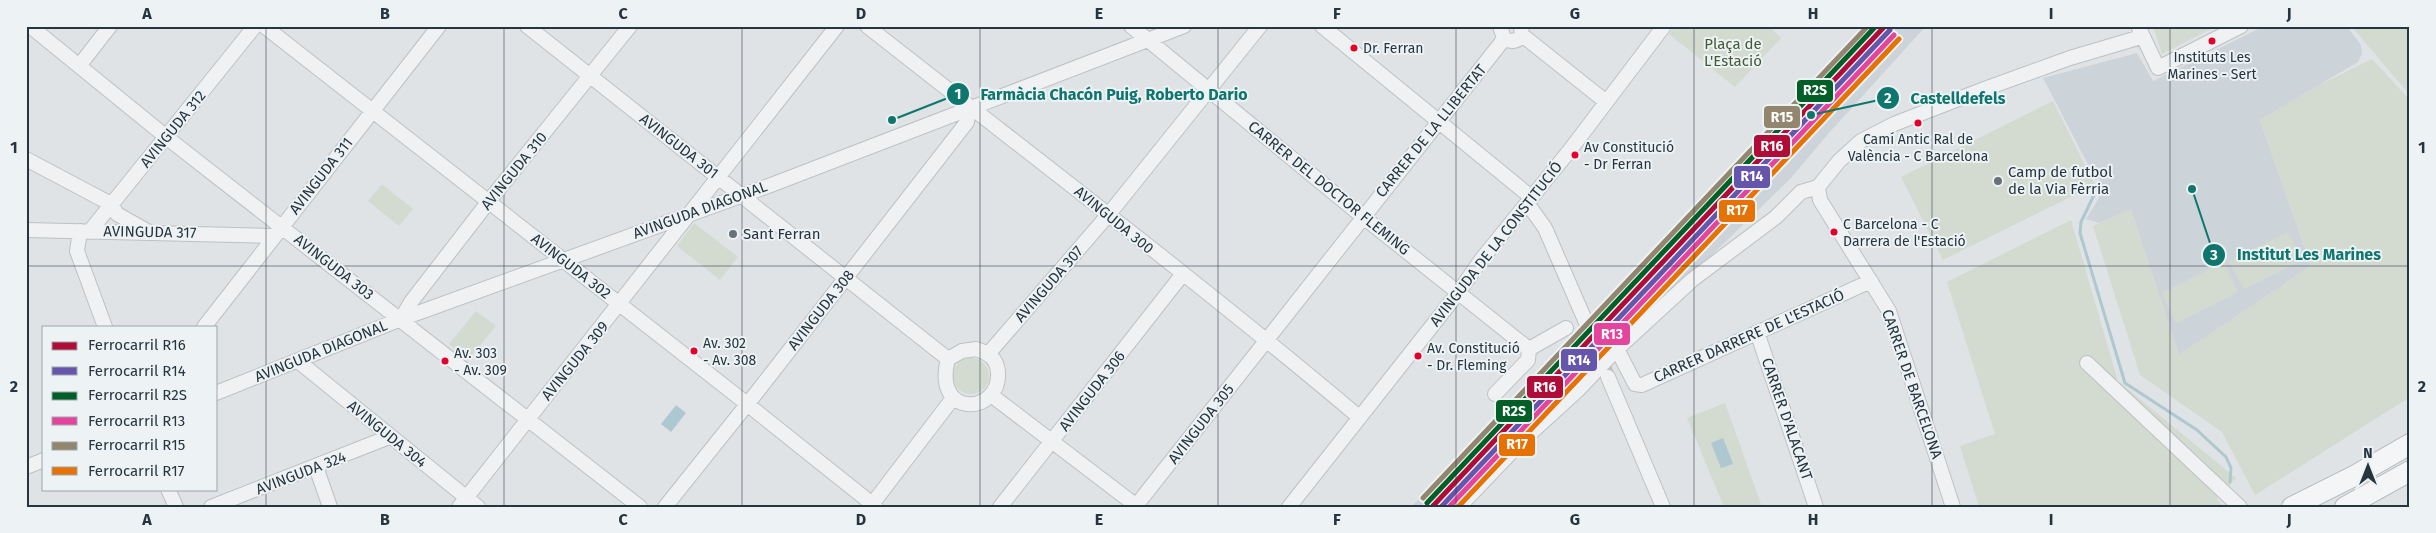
<svg xmlns="http://www.w3.org/2000/svg" width="2436" height="533" font-family="'Fira Sans',sans-serif">
<style>
.built{fill:#cdd4d9}
.green{fill:#d3dad0}
.water{fill:#adc8d1}
.lines{fill:none;stroke-linecap:round;stroke-linejoin:round}
.stream{stroke:#adc8d1;stroke-width:3}
.minor-tunnel{stroke:#bbc0c4;stroke-width:14;stroke-dasharray:14 7;stroke-linecap:butt}
.minor-casing{stroke:#bec1c3;stroke-width:16}
.highway-casing{stroke:#b2b7ba;stroke-width:22}
.minor{stroke:#eff1f2;stroke-width:14}
.highway{stroke:#f4f5f6;stroke-width:20}
.rail-1-casing{stroke:#edf2f5;stroke-width:9}
.rail-2-casing{stroke:#edf2f5;stroke-width:9}
.rail-3-casing{stroke:#edf2f5;stroke-width:9}
.rail-4-casing{stroke:#edf2f5;stroke-width:9}
.rail-5-casing{stroke:#edf2f5;stroke-width:9}
.rail-6-casing{stroke:#edf2f5;stroke-width:9}
.rail-1{stroke:#af0d38;stroke-width:5}
.rail-2{stroke:#6556ac;stroke-width:5}
.rail-3{stroke:#005f27;stroke-width:5}
.rail-4{stroke:#e5449c;stroke-width:5}
.rail-5{stroke:#93866e;stroke-width:5}
.rail-6{stroke:#e77204;stroke-width:5}
.grid{fill:none;stroke:#26353f;stroke-width:1;stroke-opacity:0.55}
.bus-dot{fill:#e4002b;stroke:#edf2f5;stroke-width:2}
.poi-dot{fill:#677279;stroke:#edf2f5;stroke-width:2}
.labels{text-anchor:middle;dominant-baseline:central;stroke-width:4;stroke-linejoin:round;paint-order:stroke}
.bus-label{font-size:14px;fill:#26353f;stroke:#edf2f5;text-anchor:start}
.park-label{font-size:15px;fill:#445b33;stroke:#edf2f5}
.street-label{font-size:15px;fill:#26353f;stroke:#edf2f5}
.poi-label{font-size:15px;fill:#26353f;stroke:#edf2f5;text-anchor:start}
.leader{fill:none;stroke:#0f766e;stroke-width:2}
.callout-dot{fill:#0f766e;stroke:#edf2f5;stroke-width:2}
.mark-label{font-size:15px;text-anchor:middle;font-weight:bold;fill:#fff}
.callout-label{font-size:16px;text-anchor:middle;font-weight:bold;fill:#0f766e;stroke:#edf2f5;stroke-width:4;stroke-linejoin:round;paint-order:stroke}
.line-badge{stroke:#edf2f5;stroke-width:2}
.badge-label{font-size:14px;text-anchor:middle;font-weight:bold;fill:#fff}
.neatline{fill:none;stroke:#26353f;stroke-width:2}
.grid-label{font-size:16px;text-anchor:middle;font-weight:bold;fill:#26353f}
</style>
<rect width="100%" height="100%" fill="#e0e3e5"/>
<path class="built" d="M 1862,26 L 1926,26 L 1828,134 L 1791,178 L 1453,507 L 1411,507 L 1599,311 Z
M 2264,26 L 2347,26 L 2361,45 L 2362,54 L 2358,62 L 2260,120 L 2311,266 L 2179,355 L 2131,210 L 2099,223 L 2086,219 L 2099,198 L 2100,178 L 2096,180 L 2043,78 L 2137,53 L 2153,81 Z"/>
<path class="green" d="M 1675,26 L 1769,26 L 1781,38 L 1735,87 L 1669,34 Z
M 2153,26 L 2217,26 L 2162,54 Z
M 2351,26 L 2410,26 L 2410,95 Z
M 2372,59 L 2410,100 L 2410,397 L 2255,495 L 2222,432 L 2140,375 L 2093,226 L 2131,209 L 2179,355 L 2311,266 L 2260,120 L 2315,87 Z
M 2053,101 L 2095,185 L 1943,260 L 1901,177 Z
M 382,184 L 413,209 L 399,226 L 368,201 Z
M 2071,220 L 2118,381 L 2236,478 L 2217,499 L 2224,507 L 1979,507 L 1960,446 L 1995,434 L 1947,282 Z
M 694,223 L 738,257 L 720,280 L 677,246 Z
M 2288,232 L 2302,260 L 2244,289 L 2229,261 Z
M 2224,262 L 2238,292 L 2176,323 L 2162,293 Z
M 476,311 L 496,326 L 468,360 L 449,344 Z
M953 376a18 18 0 1 1 36 0a18 18 0 1 1-36 0Z
M 1725,403 L 1762,507 L 1724,507 L 1687,418 Z"/>
<path class="water" d="M 676,405 L 686,413 L 671,432 L 661,424 Z
M 1723,438 L 1733,464 L 1721,468 L 1711,443 Z"/>
<g class="lines">
<path class="stream" d="M 2094,195 L 2081,222 L 2080,233 L 2125,383 L 2197,430 L 2226,457 L 2231,468 L 2230,482"/>
<path class="minor-tunnel" d="M 1588,327 L 1607,374"/>
<g class="minor-casing">
<path id="minor" d="M 30,26 L 175,144 L 640,507
M 264,26 L 737,396 L 876,507
M 527,26 L 948,359
M 867,26 C 1032,156 1199,282 1359,417
M 1131,26 L 1362,216 L 1529,349 L 1566,328
M 1322,26 L 1531,197
M 1500,26 L 1504,39 C 1511,42 1518,42 1522,35 L 1521,27
M 2138,26 L 2158,68 L 2241,26
M 1522,35 L 1605,101
M 79,66 L 110,26
M 26,159 L 111,204 L 117,214 L 149,232
M 1818,187 L 1820,200 L 1889,311 L 1953,507
M 1527,203 L 1545,228 L 1588,327
M 26,230 L 273,236
M 80,231 L 77,251 L 105,327
M 90,231 L 255,26
M 401,319 L 411,302 L 489,201 L 630,26
M 204,327 L 439,26
M 1757,332 L 1816,507
M 976,349 C 988,353 997,358 998,372 C 1001,415 932,419 948,359 L 962,351 Z
M 1617,349 L 1635,384 L 1642,385 L 1871,281
M 989,353 L 1109,214 L 1260,26
M 298,361 L 478,507
M 2087,363 L 2240,507
M 1608,377 L 1663,507
M 216,393 L 401,319 L 771,185 L 1184,26
M 1495,394 L 1528,360 L 1529,349
M 991,395 L 1138,507
M 26,467 L 44,460
M 316,467 L 330,507
M 168,489 L 176,507
M 211,507 L 389,437
M 459,507 L 837,26
M 665,507 L 757,392 L 967,122 L 969,108
M 870,507 L 953,398
M 1000,507 L 1182,275
M 1135,507 L 1504,39
M 1289,507 L 1458,293 L 1481,260 L 1570,150 L 1664,26
M 1459,507 L 1523,440 L 1579,389 L 1617,349 L 1692,280 L 1776,217 L 1801,192 L 1818,187 L 1839,161 L 1861,141 L 1894,124 L 1987,88 L 2070,58 L 2141,37"/>
</g>
<g class="highway-casing">
<path id="highway" d="M 2292,507 L 2356,475 L 2410,444
M 2345,507 L 2410,471"/>
</g>
<use href="#minor" class="minor"/>
<use href="#highway" class="highway"/>
<g class="rail-1-casing">
<path id="rail-1" d="M 1432,507 L 1885,26"/>
</g>
<g class="rail-2-casing">
<path id="rail-2" d="M 1441,507 L 1890,30"/>
</g>
<g class="rail-3-casing">
<path id="rail-3" d="M 1427,503 L 1876,26"/>
</g>
<g class="rail-4-casing">
<path id="rail-4" d="M 1449,507 L 1894,35"/>
</g>
<g class="rail-5-casing">
<path id="rail-5" d="M 1423,498 L 1868,26"/>
</g>
<g class="rail-6-casing">
<path id="rail-6" d="M 1458,507 L 1899,39"/>
</g>
<use href="#rail-1" class="rail-1"/>
<use href="#rail-2" class="rail-2"/>
<use href="#rail-3" class="rail-3"/>
<use href="#rail-4" class="rail-4"/>
<use href="#rail-5" class="rail-5"/>
<use href="#rail-6" class="rail-6"/>
</g>
<path class="grid" d="M 266,26 L 266,507M 504,26 L 504,507M 742,26 L 742,507M 980,26 L 980,507M 1218,26 L 1218,507M 1456,26 L 1456,507M 1694,26 L 1694,507M 1932,26 L 1932,507M 2170,26 L 2170,507M 26,266 L 2410,266"/>
<g class="bus-dot">
<circle cx="2212" cy="41" r="4.5"/>
<circle cx="1354" cy="48" r="4.5"/>
<circle cx="1918" cy="123" r="4.5"/>
<circle cx="1575" cy="155" r="4.5"/>
<circle cx="1834" cy="232" r="4.5"/>
<circle cx="694" cy="351" r="4.5"/>
<circle cx="1418" cy="356" r="4.5"/>
<circle cx="445" cy="361" r="4.5"/>
</g>
<g class="poi-dot">
<circle cx="1998" cy="181" r="5"/>
<circle cx="733" cy="234" r="5"/>
</g>
<g class="labels">
<g class="bus-label">
<text x="1363" y="48">Dr. Ferran</text>
<text x="2212" y="57" text-anchor="middle">Instituts Les<tspan x="2212" dy="17">Marines - Sert</tspan></text>
<text x="1918" y="139" text-anchor="middle">Camí Antic Ral de<tspan x="1918" dy="17">València - C Barcelona</tspan></text>
<text x="1584" y="147">Av Constitució<tspan x="1584" dy="17">- Dr Ferran</tspan></text>
<text x="1843" y="224">C Barcelona - C<tspan x="1843" dy="17">Darrera de l'Estació</tspan></text>
<text x="703" y="343">Av. 302<tspan x="703" dy="17">- Av. 308</tspan></text>
<text x="1427" y="348">Av. Constitució<tspan x="1427" dy="17">- Dr. Fleming</tspan></text>
<text x="454" y="353">Av. 303<tspan x="454" dy="17">- Av. 309</tspan></text>
</g>
<g class="park-label">
<text x="1733" y="44">Plaça de<tspan x="1733" dy="17">L'Estació</tspan></text>
</g>
<g class="street-label">
<text transform="translate(173 129) rotate(-51)">AVINGUDA 312</text>
<text transform="translate(1431 131) rotate(-51)">CARRER DE LA LLIBERTAT</text>
<text transform="translate(679 146) rotate(38)">AVINGUDA 301</text>
<text transform="translate(514 171) rotate(-51)">AVINGUDA 310</text>
<text transform="translate(321 176) rotate(-52)">AVINGUDA 311</text>
<text transform="translate(1329 188) rotate(39)">CARRER DEL DOCTOR FLEMING</text>
<text transform="translate(700 210) rotate(-20)">AVINGUDA DIAGONAL</text>
<text transform="translate(1114 220) rotate(39)">AVINGUDA 300</text>
<text transform="translate(150 232) rotate(1)">AVINGUDA 317</text>
<text transform="translate(1496 244) rotate(-52)">AVINGUDA DE LA CONSTITUCIÓ</text>
<text transform="translate(571 266) rotate(38)">AVINGUDA 302</text>
<text transform="translate(334 267) rotate(38)">AVINGUDA 303</text>
<text transform="translate(1049 284) rotate(-49)">AVINGUDA 307</text>
<text transform="translate(821 310) rotate(-52)">AVINGUDA 308</text>
<text transform="translate(1749 336) rotate(-24)">CARRER DARRERE DE L'ESTACIÓ</text>
<text transform="translate(321 351) rotate(-22)">AVINGUDA DIAGONAL</text>
<text transform="translate(575 361) rotate(-51)">AVINGUDA 309</text>
<text transform="translate(1912 384) rotate(71)">CARRER DE BARCELONA</text>
<text transform="translate(1092 391) rotate(-52)">AVINGUDA 306</text>
<text transform="translate(1787 419) rotate(71)">CARRER D'ALACANT</text>
<text transform="translate(1201 424) rotate(-52)">AVINGUDA 305</text>
<text transform="translate(387 434) rotate(39)">AVINGUDA 304</text>
<text transform="translate(301 473) rotate(-21)">AVINGUDA 324</text>
</g>
<g class="poi-label">
<text x="2008" y="172">Camp de futbol<tspan x="2008" dy="17">de la Via Fèrria</tspan></text>
<text x="743" y="234">Sant Ferran</text>
</g>
</g>
<path class="leader" d="M892 120L958 94M1811 115L1888 98M2192 189L2214 255"/>
<g class="callout-dot">
<circle cx="892" cy="120" r="5"/>
<circle cx="1811" cy="115" r="5"/>
<circle cx="2192" cy="189" r="5"/>
<circle cx="958" cy="94" r="12"/>
<circle cx="1888" cy="98" r="12"/>
<circle cx="2214" cy="255" r="12"/>
</g>
<g class="mark-label">
<text x="958" y="99">1</text>
<text x="1888" y="103">2</text>
<text x="2214" y="260">3</text>
</g>
<g class="callout-label">
<text x="1114" y="100">Farmàcia Chacón Puig, Roberto Dario</text>
<text x="1958" y="104">Castelldefels</text>
<text x="2309" y="260">Institut Les Marines</text>
</g>
<g class="line-badge">
<rect x="1796" y="79" width="38" height="24" rx="5" fill="#005f27"/>
<rect x="1763" y="105" width="38" height="24" rx="5" fill="#93866e"/>
<rect x="1753" y="134" width="38" height="24" rx="5" fill="#af0d38"/>
<rect x="1733" y="165" width="38" height="24" rx="5" fill="#6556ac"/>
<rect x="1718" y="199" width="38" height="24" rx="5" fill="#e77204"/>
<rect x="1593" y="322" width="38" height="24" rx="5" fill="#e5449c"/>
<rect x="1560" y="348" width="38" height="24" rx="5" fill="#6556ac"/>
<rect x="1526" y="375" width="38" height="24" rx="5" fill="#af0d38"/>
<rect x="1495" y="399" width="38" height="24" rx="5" fill="#005f27"/>
<rect x="1498" y="433" width="38" height="24" rx="5" fill="#e77204"/>
</g>
<g class="badge-label">
<text x="1815" y="95">R2S</text>
<text x="1782" y="122">R15</text>
<text x="1772" y="151">R16</text>
<text x="1752" y="181">R14</text>
<text x="1737" y="215">R17</text>
<text x="1612" y="339">R13</text>
<text x="1579" y="365">R14</text>
<text x="1545" y="392">R16</text>
<text x="1514" y="416">R2S</text>
<text x="1517" y="449">R17</text>
</g>
<rect width="2436" height="533" fill="none" stroke="#edf2f5" stroke-width="55"/>
<rect x="42" y="326" width="175" height="165" fill="#edf2f5" stroke="#9da6ac"/>
<rect x="52" y="342" width="25" height="8" fill="#af0d38" stroke="#9da6ac"/>
<text x="88" y="350" font-size="15" fill="#26353f">Ferrocarril R16</text>
<rect x="52" y="367" width="25" height="8" fill="#6556ac" stroke="#9da6ac"/>
<text x="88" y="376" font-size="15" fill="#26353f">Ferrocarril R14</text>
<rect x="52" y="392" width="25" height="8" fill="#005f27" stroke="#9da6ac"/>
<text x="88" y="400" font-size="15" fill="#26353f">Ferrocarril R2S</text>
<rect x="52" y="417" width="25" height="8" fill="#e5449c" stroke="#9da6ac"/>
<text x="88" y="426" font-size="15" fill="#26353f">Ferrocarril R13</text>
<rect x="52" y="442" width="25" height="8" fill="#93866e" stroke="#9da6ac"/>
<text x="88" y="450" font-size="15" fill="#26353f">Ferrocarril R15</text>
<rect x="52" y="467" width="25" height="8" fill="#e77204" stroke="#9da6ac"/>
<text x="88" y="476" font-size="15" fill="#26353f">Ferrocarril R17</text>
<g transform="translate(2368 466)" stroke="#edf2f5" stroke-width="4" paint-order="stroke">
<path d="M0-4L9 19L0 12L-9 19Z" fill="#26353f"/>
<text y="-8" font-size="14" font-weight="bold" text-anchor="middle" fill="#26353f">N</text>
</g>
<rect x="28" y="28" width="2380" height="478" class="neatline"/>
<g class="grid-label">
<text x="147" y="19">A</text>
<text x="385" y="19">B</text>
<text x="623" y="19">C</text>
<text x="861" y="19">D</text>
<text x="1099" y="19">E</text>
<text x="1337" y="19">F</text>
<text x="1575" y="19">G</text>
<text x="1813" y="19">H</text>
<text x="2051" y="19">I</text>
<text x="2289" y="19">J</text>
<text x="14" y="153">1</text>
<text x="2422" y="153">1</text>
<text x="14" y="392">2</text>
<text x="2422" y="392">2</text>
<text x="147" y="525">A</text>
<text x="385" y="525">B</text>
<text x="623" y="525">C</text>
<text x="861" y="525">D</text>
<text x="1099" y="525">E</text>
<text x="1337" y="525">F</text>
<text x="1575" y="525">G</text>
<text x="1813" y="525">H</text>
<text x="2051" y="525">I</text>
<text x="2289" y="525">J</text>
</g>
</svg>
